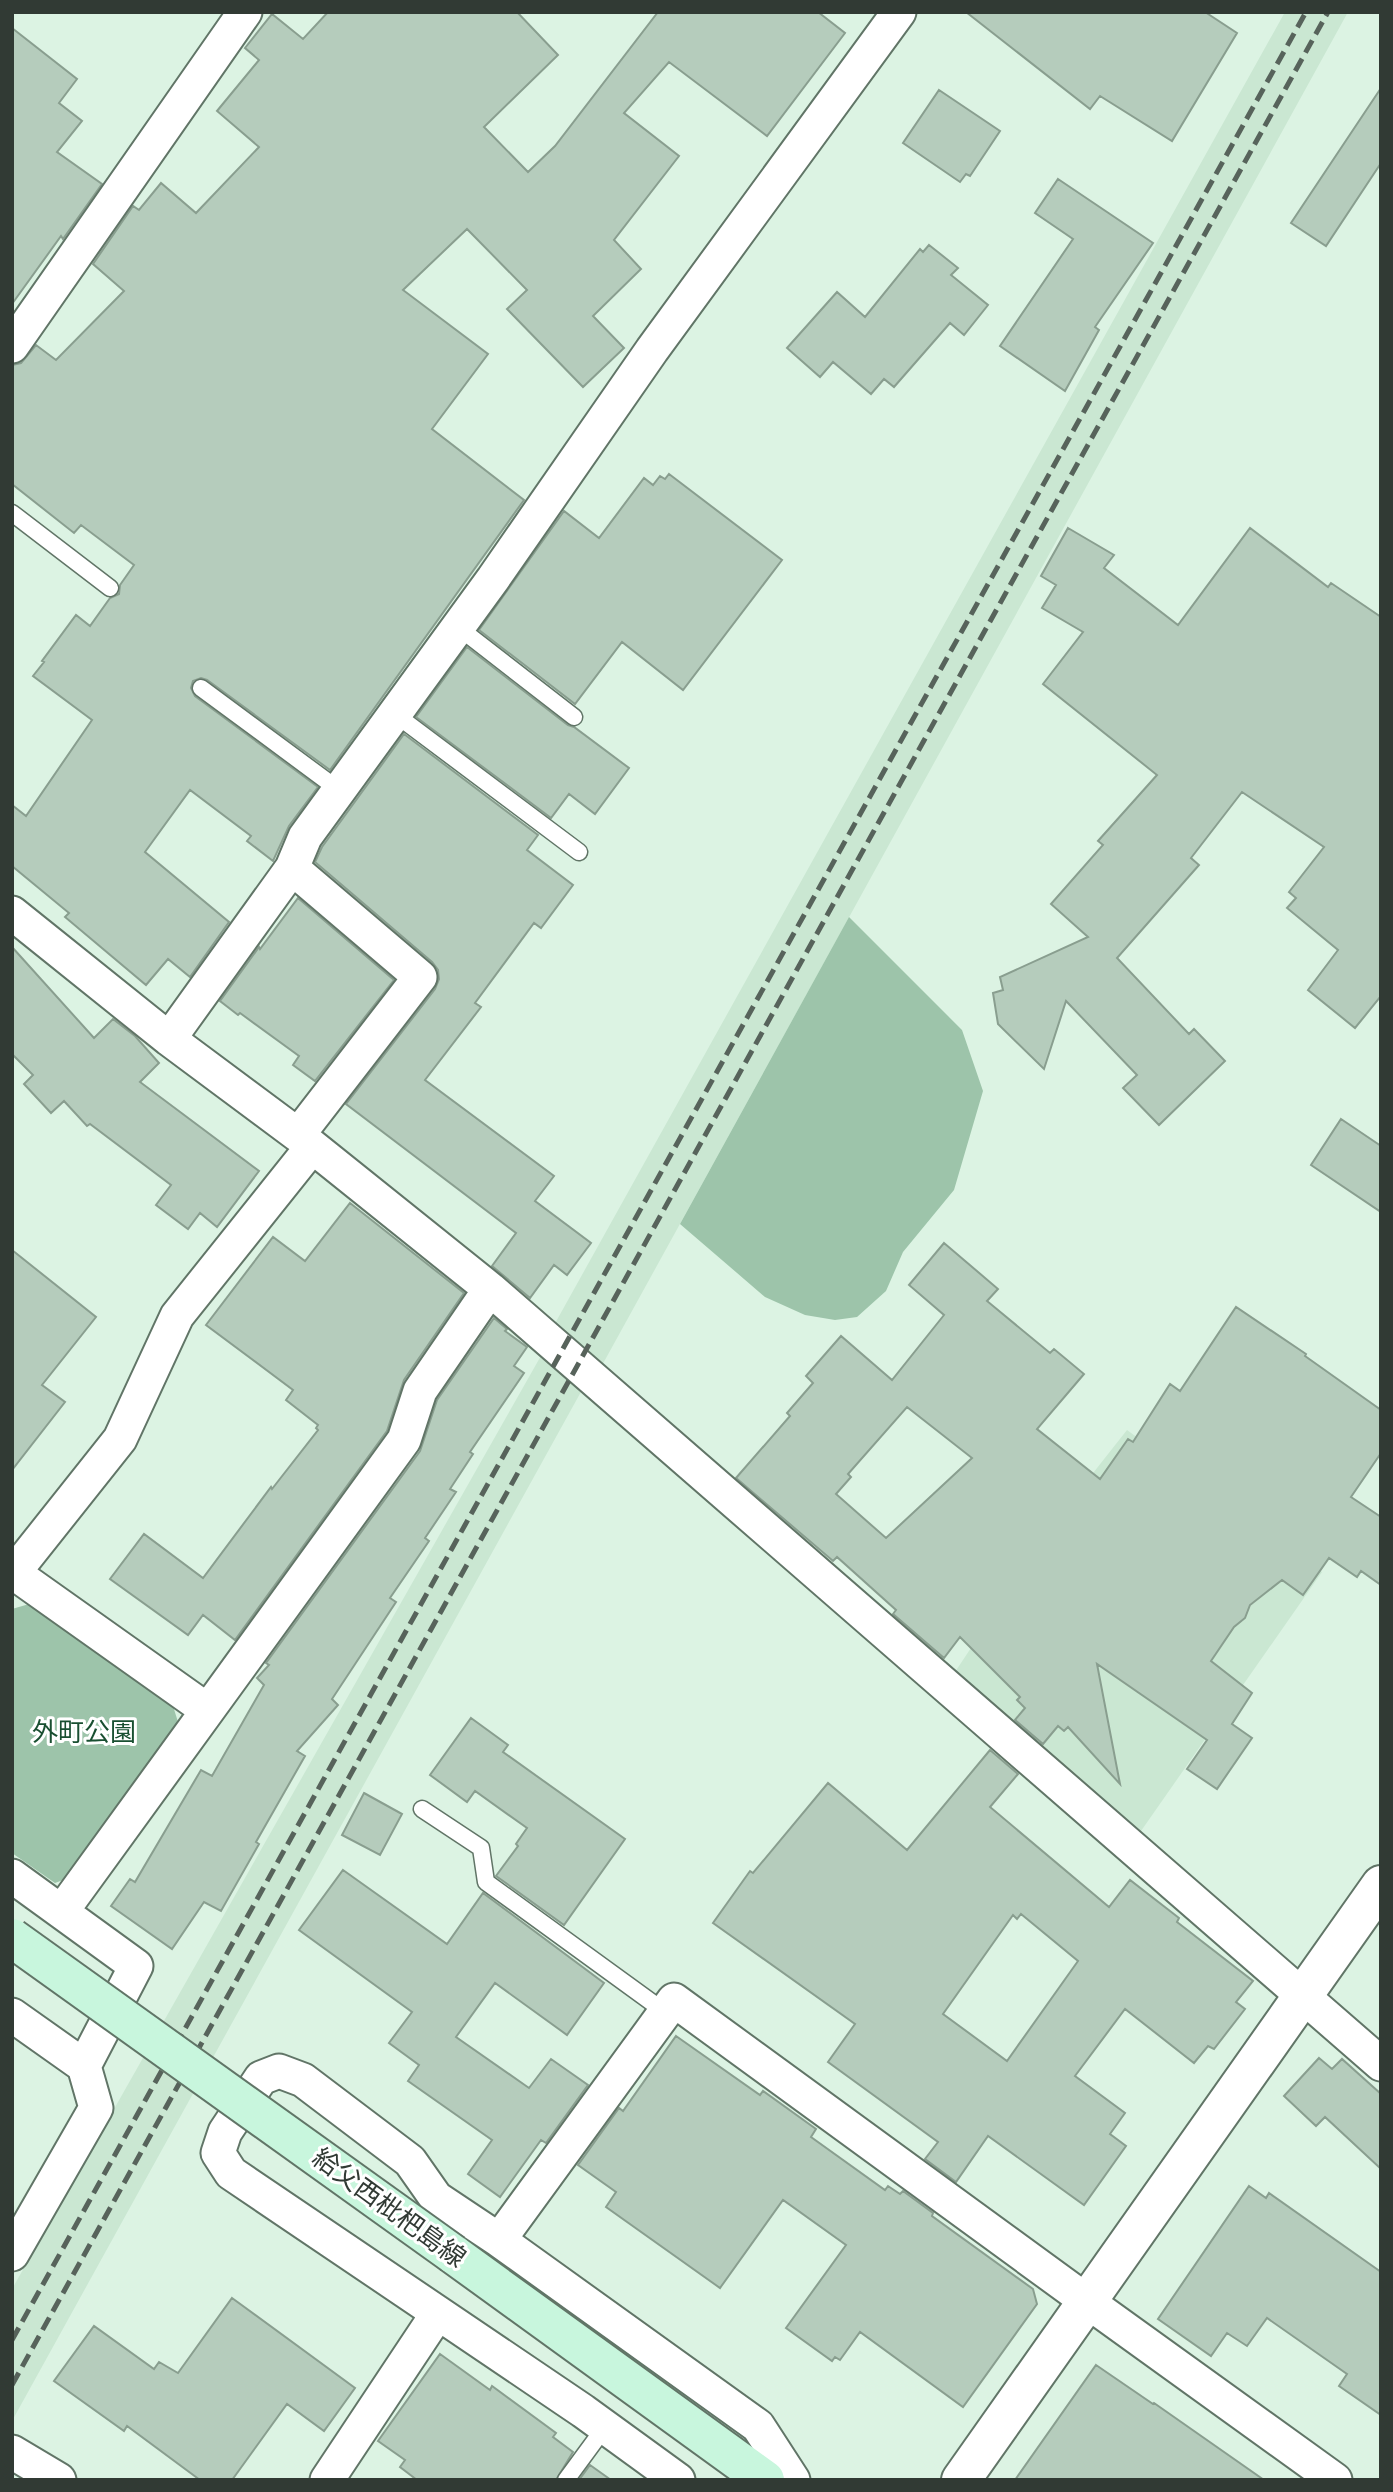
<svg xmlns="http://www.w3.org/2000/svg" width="1393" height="2492" font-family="Karla,'Noto Sans JP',sans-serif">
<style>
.built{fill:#cae7d2}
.green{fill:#9dc4aa}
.building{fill:#b5ccbc;stroke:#899e8f;stroke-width:2;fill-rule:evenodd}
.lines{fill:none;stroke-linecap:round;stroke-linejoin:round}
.service-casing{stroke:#617567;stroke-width:19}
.minor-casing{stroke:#617567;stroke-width:37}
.tertiary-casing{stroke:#617567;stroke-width:42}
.secondary-casing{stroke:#617567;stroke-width:42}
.service{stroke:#fff;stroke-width:16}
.minor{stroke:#fff;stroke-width:33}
.tertiary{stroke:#fff;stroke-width:38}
.secondary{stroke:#c8f6dd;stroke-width:38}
.rail{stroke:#57635b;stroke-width:5;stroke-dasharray:14 7;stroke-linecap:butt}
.secondary-bridge-casing{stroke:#617567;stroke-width:42;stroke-linecap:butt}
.secondary-bridge{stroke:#c8f6dd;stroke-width:38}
.labels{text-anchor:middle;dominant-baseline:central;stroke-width:6;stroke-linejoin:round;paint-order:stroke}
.park-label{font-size:26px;fill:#194f31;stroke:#fff}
.street-label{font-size:26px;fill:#313a34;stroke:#fff}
</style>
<rect width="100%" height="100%" fill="#dcf3e3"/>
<path class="built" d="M 1285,12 L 1348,12 L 600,1369 L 553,1327 Z
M 542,1354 L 582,1390 L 12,2421 L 12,2289 Z
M 1127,1430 L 1322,1572 L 1141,1831 L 1126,1835 L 951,1678 L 1056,1520 Z"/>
<path class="green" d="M 849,917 L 962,1030 L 983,1091 L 954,1190 L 903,1252 L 886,1291 L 857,1317 L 835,1320 L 805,1315 L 765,1297 L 680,1224 Z
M 36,1602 L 173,1706 L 178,1722 L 71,1877 L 55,1883 L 12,1853 L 12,1609 Z"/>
<path class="building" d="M 328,12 L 517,12 L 558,55 L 484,127 L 528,172 L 555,146 L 658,12 L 818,12 L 845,33 L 767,136 L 669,62 L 624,113 L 679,156 L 614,240 L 641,269 L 593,316 L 624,348 L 583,387 L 507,309 L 527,290 L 467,229 L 403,290 L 488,354 L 432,429 L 524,500 L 330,770 L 207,680 L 201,678 L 193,681 L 191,688 L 195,696 L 318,787 L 289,826 L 273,861 L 247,841 L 251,836 L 190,790 L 145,852 L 229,922 L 190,977 L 168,959 L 146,985 L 65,917 L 69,913 L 12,866 L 12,805 L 26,816 L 92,720 L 33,676 L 44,662 L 42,661 L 76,615 L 90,626 L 110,598 L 119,594 L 120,585 L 134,565 L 81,525 L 74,533 L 12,484 L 12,365 L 21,363 L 36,345 L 56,360 L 124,291 L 93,264 L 133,206 L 139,210 L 161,183 L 196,213 L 259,147 L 217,111 L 259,60 L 245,48 L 272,14 L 303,39 Z
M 966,12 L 1205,12 L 1237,33 L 1172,141 L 1100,96 L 1090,109 Z
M 12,28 L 77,79 L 59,103 L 82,121 L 57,152 L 102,184 L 63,239 L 61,236 L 12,304 Z
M 1381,88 L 1381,163 L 1326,246 L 1291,223 Z
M 939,90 L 1000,131 L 970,176 L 966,174 L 960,182 L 903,143 Z
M 1058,179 L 1153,243 L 1095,327 L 1099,330 L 1065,391 L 1000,346 L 1073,239 L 1035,213 Z
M 929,245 L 958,268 L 951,275 L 988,305 L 964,335 L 950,323 L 894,387 L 884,379 L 871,394 L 833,362 L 820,377 L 787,348 L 837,292 L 865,317 L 920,249 L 923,252 Z
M 669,474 L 782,560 L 683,690 L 622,642 L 575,704 L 479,630 L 564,511 L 599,538 L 644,478 L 653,485 L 660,476 L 665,479 Z
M 1068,528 L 1114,555 L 1104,568 L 1178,625 L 1250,528 L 1328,587 L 1331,583 L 1381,617 L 1381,996 L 1355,1028 L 1308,990 L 1338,950 L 1287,908 L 1296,898 L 1289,892 L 1324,847 L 1242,792 L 1191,858 L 1199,865 L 1117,958 L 1189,1034 L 1194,1029 L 1225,1061 L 1159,1125 L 1123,1088 L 1137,1075 L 1066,1001 L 1044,1069 L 998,1024 L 993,993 L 1003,990 L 1000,977 L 1088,937 L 1051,904 L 1103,845 L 1098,841 L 1157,775 L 1043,684 L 1083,632 L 1042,608 L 1056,585 L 1041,576 Z
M 467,647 L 568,725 L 574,727 L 629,768 L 595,814 L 569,794 L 551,818 L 416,717 Z
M 404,734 L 538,835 L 527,850 L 573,885 L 541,928 L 534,923 L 475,1003 L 481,1007 L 425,1080 L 554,1176 L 535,1201 L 591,1243 L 567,1275 L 554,1265 L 530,1298 L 492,1266 L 516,1233 L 346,1104 L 435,989 L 439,979 L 438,970 L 432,962 L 315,862 L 322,847 Z
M 298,898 L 394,980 L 315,1081 L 293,1065 L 299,1056 L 240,1013 L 238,1015 L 220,1001 L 259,947 L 260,949 Z
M 12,947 L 94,1038 L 113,1019 L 135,1036 L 159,1063 L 140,1082 L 259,1171 L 217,1227 L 200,1213 L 188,1229 L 156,1205 L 171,1185 L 90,1124 L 87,1126 L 64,1101 L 51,1113 L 24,1084 L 33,1075 L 12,1054 Z
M 1341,1119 L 1381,1146 L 1381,1212 L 1311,1165 Z
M 350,1203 L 464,1293 L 404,1380 L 387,1431 L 235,1640 L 203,1615 L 188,1635 L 110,1579 L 144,1534 L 203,1578 L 271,1487 L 272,1489 L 318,1430 L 316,1428 L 318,1425 L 286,1400 L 293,1390 L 206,1325 L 273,1237 L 305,1261 Z
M 944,1243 L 998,1289 L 987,1301 L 1050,1353 L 1054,1349 L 1084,1374 L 1037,1429 L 1100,1479 L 1128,1439 L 1133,1442 L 1170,1384 L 1180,1391 L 1236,1307 L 1306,1354 L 1305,1356 L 1381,1410 L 1381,1453 L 1351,1497 L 1381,1517 L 1381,1585 L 1361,1571 L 1357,1577 L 1329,1558 L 1303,1595 L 1282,1580 L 1250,1605 L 1245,1618 L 1234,1627 L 1211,1661 L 1252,1693 L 1232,1724 L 1252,1738 L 1217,1789 L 1187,1769 L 1207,1740 L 1097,1664 L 1120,1784 L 1068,1727 L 1064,1731 L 1058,1726 L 1043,1744 L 1015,1720 L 1025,1708 L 1017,1700 L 1020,1697 L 960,1637 L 944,1658 L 893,1614 L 896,1610 L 837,1557 L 833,1561 L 736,1478 L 790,1416 L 787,1413 L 813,1383 L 806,1376 L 841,1336 L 892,1380 L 944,1315 L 909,1285 ZM 907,1407 L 972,1458 L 886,1538 L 836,1494 L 851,1477 L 848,1474 Z
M 12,1250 L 96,1317 L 42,1385 L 65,1402 L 12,1470 Z
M 494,1318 L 507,1329 L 505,1331 L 527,1347 L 514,1366 L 524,1373 L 470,1452 L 473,1454 L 450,1489 L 456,1492 L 425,1538 L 429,1541 L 390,1598 L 396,1602 L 332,1699 L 338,1705 L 297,1751 L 305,1756 L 256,1842 L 259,1844 L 221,1911 L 204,1902 L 172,1949 L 111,1906 L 130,1879 L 135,1882 L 201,1770 L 212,1776 L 264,1685 L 257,1678 L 269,1665 L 266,1663 L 420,1451 L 437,1400 Z
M 471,1718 L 508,1745 L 503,1752 L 625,1839 L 564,1925 L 496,1876 L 518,1846 L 516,1844 L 527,1828 L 475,1791 L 467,1802 L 430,1775 Z
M 990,1750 L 1018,1774 L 990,1807 L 1109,1907 L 1130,1880 L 1179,1918 L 1177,1922 L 1253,1981 L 1236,2002 L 1245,2009 L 1214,2049 L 1208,2046 L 1194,2063 L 1125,2009 L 1075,2076 L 1125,2113 L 1110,2134 L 1126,2146 L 1084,2205 L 988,2136 L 956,2182 L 925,2159 L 938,2142 L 828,2062 L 855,2024 L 713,1923 L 750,1871 L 753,1873 L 828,1783 L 907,1850 ZM 1021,1914 L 1078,1961 L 1007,2061 L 943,2014 L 1013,1915 L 1017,1919 Z
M 364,1793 L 402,1814 L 380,1855 L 342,1835 Z
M 343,1870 L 447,1944 L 483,1893 L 604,1983 L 567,2035 L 495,1983 L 456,2037 L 529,2088 L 551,2059 L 588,2085 L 546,2143 L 541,2140 L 500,2197 L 468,2174 L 492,2140 L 408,2081 L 419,2065 L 389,2043 L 412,2012 L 299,1930 Z
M 676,2036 L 760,2095 L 763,2091 L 816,2129 L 811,2137 L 885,2190 L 888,2186 L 900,2194 L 903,2191 L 933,2213 L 932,2216 L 1033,2289 L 1037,2304 L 963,2407 L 860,2332 L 840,2360 L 835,2357 L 832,2361 L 786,2328 L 846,2245 L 783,2200 L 720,2288 L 606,2207 L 616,2192 L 578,2165 L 619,2108 L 623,2111 Z
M 1319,2058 L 1332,2069 L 1342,2059 L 1381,2094 L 1381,2169 L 1325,2117 L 1316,2126 L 1284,2096 Z
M 1249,2186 L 1266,2198 L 1269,2193 L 1381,2272 L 1381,2415 L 1339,2386 L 1347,2374 L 1267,2318 L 1247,2346 L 1227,2333 L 1211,2356 L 1158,2319 Z
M 232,2298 L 355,2388 L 324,2431 L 287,2404 L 232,2480 L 200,2480 L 127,2426 L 124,2431 L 54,2381 L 94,2326 L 154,2369 L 159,2362 L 178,2373 Z
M 440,2354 L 490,2390 L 492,2386 L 556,2433 L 553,2437 L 573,2452 L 556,2480 L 417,2480 L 400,2467 L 405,2460 L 378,2441 Z
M 1096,2365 L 1153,2404 L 1154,2403 L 1264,2480 L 1015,2480 Z
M 590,2465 L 611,2480 L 579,2480 Z"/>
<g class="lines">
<g class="service-casing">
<path id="service" d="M 12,513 L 110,588
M 458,627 L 574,717
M 201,688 L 339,790
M 395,714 L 579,852
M 422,1809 L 481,1848 L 486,1882 L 665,2012
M 566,2480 L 605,2427"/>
</g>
<g class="minor-casing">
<path id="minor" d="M 12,346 L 245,12
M 292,868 L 420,977 L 298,1135
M 12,913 L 169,1039 L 298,1135 L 490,1289 L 1381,2064
M 169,1039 L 292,868 L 305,837 L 493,579 L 652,350 L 899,12
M 14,1573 L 207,1710
M 12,1575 L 120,1439 L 177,1316 L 312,1147
M 12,1876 L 136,1966 L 84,2066
M 62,1911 L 404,1440 L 420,1391 L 490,1289
M 12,2015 L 84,2066 L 96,2108 L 12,2254
M 499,2240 L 674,2000 L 1088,2302 L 1335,2480
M 12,2452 L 59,2480
M 327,2480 L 438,2313
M 678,2480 L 583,2411 L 231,2173 L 218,2153 L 225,2132 L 261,2078 L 279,2071 L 303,2080 L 410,2161 L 436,2198 L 499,2240 L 758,2426 L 793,2480"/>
</g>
<g class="tertiary-casing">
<path id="tertiary" d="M 961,2480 L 1381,1885"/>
</g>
<g class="secondary-casing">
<path id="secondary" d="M 453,2254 L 765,2480"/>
</g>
<use href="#service" class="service"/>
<use href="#minor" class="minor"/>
<use href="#tertiary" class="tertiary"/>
<use href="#secondary" class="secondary"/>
<path class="rail" d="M 12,2340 L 1306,12
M 12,2385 L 1328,12"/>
<g class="secondary-bridge-casing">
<path id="secondary-bridge" d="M 12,1938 L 453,2254"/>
</g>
<use href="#secondary-bridge" class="secondary-bridge"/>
</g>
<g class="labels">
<g class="park-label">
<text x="84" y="1732">外町公園</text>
</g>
<g class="street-label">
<text transform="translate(389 2208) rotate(36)">給父西枇杷島線</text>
</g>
</g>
<rect width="1393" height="2492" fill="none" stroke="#313a34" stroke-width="28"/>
</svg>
